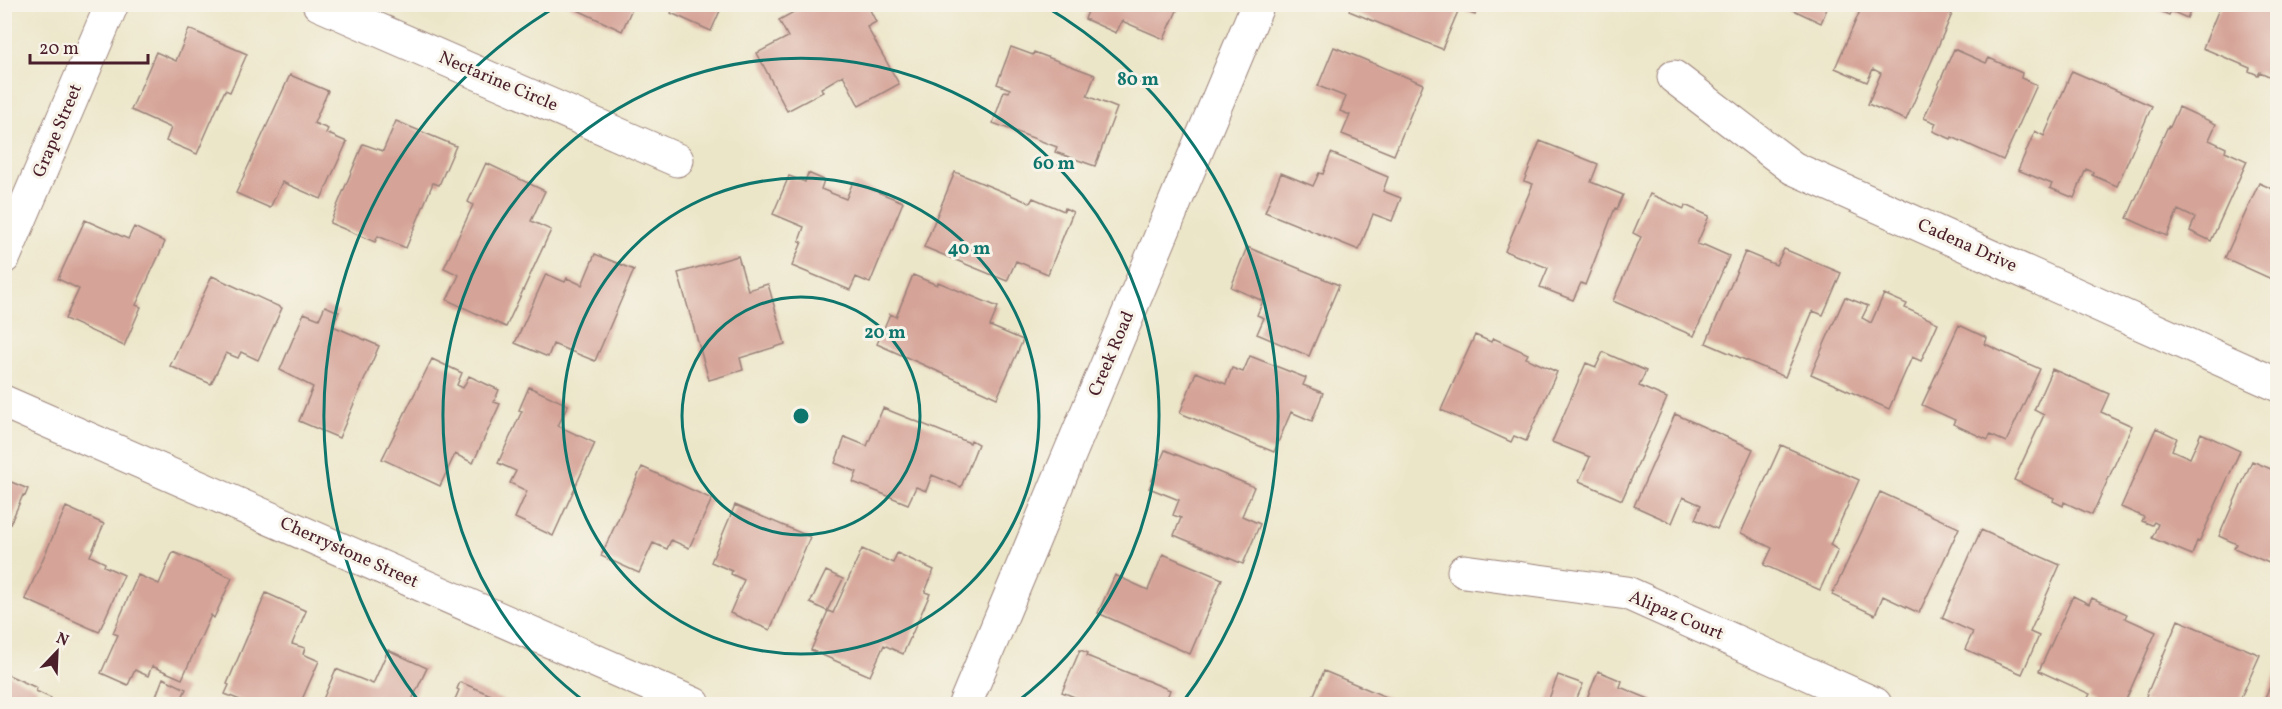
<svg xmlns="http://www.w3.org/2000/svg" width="2282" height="709" font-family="Vollkorn,serif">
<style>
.building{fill:#d5a397}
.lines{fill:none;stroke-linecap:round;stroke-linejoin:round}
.minor-casing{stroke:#9b827a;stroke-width:35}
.minor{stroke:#fff;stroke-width:33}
.ring{fill:none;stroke:#0f766e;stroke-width:3}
.labels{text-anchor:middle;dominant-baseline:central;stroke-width:6;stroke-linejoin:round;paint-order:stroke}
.street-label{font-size:18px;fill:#4a1f2b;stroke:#f7f3e8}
.centre{fill:#0f766e;stroke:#f7f3e8;stroke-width:3}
.ring-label{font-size:18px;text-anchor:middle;font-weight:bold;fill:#0f766e;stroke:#f7f3e8;stroke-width:6;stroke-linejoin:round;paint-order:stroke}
</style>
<rect width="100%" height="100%" fill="#f7f3e8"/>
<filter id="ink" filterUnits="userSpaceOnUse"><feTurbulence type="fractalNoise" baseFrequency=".0167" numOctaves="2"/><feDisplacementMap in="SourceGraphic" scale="12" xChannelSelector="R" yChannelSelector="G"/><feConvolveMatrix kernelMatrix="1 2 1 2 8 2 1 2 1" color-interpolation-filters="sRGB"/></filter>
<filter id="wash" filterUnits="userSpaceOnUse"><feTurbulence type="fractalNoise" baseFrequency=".008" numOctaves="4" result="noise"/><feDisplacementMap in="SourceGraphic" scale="24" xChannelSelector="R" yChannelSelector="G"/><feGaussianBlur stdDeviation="1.35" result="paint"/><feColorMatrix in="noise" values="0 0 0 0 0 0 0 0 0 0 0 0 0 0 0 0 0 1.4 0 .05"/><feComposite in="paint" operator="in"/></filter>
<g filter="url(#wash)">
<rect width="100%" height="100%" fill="#ece6c9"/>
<g id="blocks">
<path class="building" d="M 565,4 L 634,4 L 622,31 Z
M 675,4 L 723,4 L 711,31 L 671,13 Z
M 808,4 L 867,4 L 876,22 L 867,27 L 899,84 L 859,106 L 843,75 L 821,88 L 823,92 L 787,111 L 757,53 L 788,37 L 779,20 Z
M 1091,4 L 1180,4 L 1164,39 L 1122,21 L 1116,33 L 1085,19 Z
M 1351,4 L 1479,4 L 1475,15 L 1459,9 L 1442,49 L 1349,11 Z
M 1781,4 L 1829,4 L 1821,23 Z
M 1863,4 L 1931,4 L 1952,14 L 1906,120 L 1868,104 L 1881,73 L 1873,69 L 1867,82 L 1835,68 Z
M 2144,4 L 2193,4 L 2187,18 L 2171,11 L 2169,15 Z
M 2221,4 L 2278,4 L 2278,80 L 2260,72 L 2258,75 L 2249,71 L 2250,68 L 2203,48 Z
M 189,29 L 247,54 L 230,92 L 225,90 L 197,154 L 166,141 L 171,128 L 131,110 L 156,52 L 176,61 Z
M 1011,47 L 1033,55 L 1034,52 L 1095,75 L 1087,96 L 1117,108 L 1095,166 L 1055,152 L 1057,147 L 993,123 L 1004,91 L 1009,92 L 1010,89 L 997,84 Z
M 1334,47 L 1423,84 L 1394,155 L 1342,134 L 1350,115 L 1340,111 L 1346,97 L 1318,86 Z
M 1954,49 L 1986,63 L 1989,58 L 2022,73 L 2021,78 L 2037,85 L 2003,160 L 1952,137 L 1951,139 L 1933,131 L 1936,123 L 1924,118 Z
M 2072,71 L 2152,106 L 2117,186 L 2092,175 L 2093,172 L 2086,169 L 2074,198 L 2050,188 L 2052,184 L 2018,170 L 2035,131 L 2044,136 Z
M 290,75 L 328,91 L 314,123 L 328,129 L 326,133 L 347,142 L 321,199 L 282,182 L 270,208 L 236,193 Z
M 2179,107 L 2216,124 L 2209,140 L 2226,148 L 2225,151 L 2247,161 L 2211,241 L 2190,231 L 2195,218 L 2178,210 L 2167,236 L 2127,218 L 2168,126 L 2170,127 Z
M 396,121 L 456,146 L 439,185 L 433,183 L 406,248 L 378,236 L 375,242 L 330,223 L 363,144 L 383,151 Z
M 1540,141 L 1598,164 L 1591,182 L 1623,195 L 1617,209 L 1615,208 L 1585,285 L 1581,283 L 1573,300 L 1540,287 L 1548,268 L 1505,251 L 1533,184 L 1524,181 Z
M 1331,153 L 1388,177 L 1383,191 L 1401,198 L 1392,221 L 1373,214 L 1359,250 L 1265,212 L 1281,173 L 1313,186 L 1319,173 L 1323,174 Z
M 486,163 L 545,191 L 531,221 L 551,230 L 506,327 L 447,300 L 459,275 L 444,268 L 473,205 L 468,202 Z
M 955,172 L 1030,203 L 1033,198 L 1064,211 L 1065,208 L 1073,212 L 1048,274 L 1016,261 L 1007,281 L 924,247 Z
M 808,173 L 824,180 L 821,189 L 846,199 L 853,182 L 903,202 L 870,283 L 856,277 L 850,290 L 792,266 L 802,242 L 799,241 L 804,227 L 773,214 L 789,176 L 805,182 Z
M 2259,183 L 2275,190 L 2278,185 L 2278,282 L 2225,258 Z
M 1650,194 L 1684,209 L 1685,205 L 1709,216 L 1697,244 L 1703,246 L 1704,245 L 1729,256 L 1694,336 L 1613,301 L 1641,237 L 1633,233 Z
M 85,220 L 128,239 L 134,227 L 165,242 L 136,305 L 141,307 L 124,346 L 65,319 L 79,289 L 58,279 Z
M 1247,247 L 1339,285 L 1309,356 L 1257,334 L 1264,318 L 1257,315 L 1263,301 L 1231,287 Z
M 1784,249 L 1841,273 L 1823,315 L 1813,311 L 1785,377 L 1706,343 L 1745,252 L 1776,265 Z
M 595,254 L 634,270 L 595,361 L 553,344 L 548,357 L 515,343 L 546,274 L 565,282 L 567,278 L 582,285 Z
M 738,256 L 748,290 L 768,284 L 785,344 L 740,358 L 743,370 L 709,380 L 678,273 Z
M 913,275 L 937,285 L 938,282 L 998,307 L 990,326 L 1023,340 L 997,398 L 877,344 L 890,314 L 896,317 Z
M 212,276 L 282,308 L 258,360 L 241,352 L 238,358 L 226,353 L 211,384 L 170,366 Z
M 1884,294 L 1907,304 L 1905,308 L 1938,323 L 1921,361 L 1912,357 L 1889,409 L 1811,374 L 1845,297 L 1868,306 L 1862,318 L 1871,323 Z
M 325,306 L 339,312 L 333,326 L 379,346 L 339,438 L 299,421 L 313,387 L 280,370 L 304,313 L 319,319 Z
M 1959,325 L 1987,338 L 1985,344 L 2040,369 L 2006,442 L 1990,435 L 1988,440 L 1953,424 L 1955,420 L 1922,405 Z
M 1475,335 L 1491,342 L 1493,338 L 1528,354 L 1526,358 L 1557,372 L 1526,441 L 1514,436 L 1511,442 L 1441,410 Z
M 1603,352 L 1646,371 L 1639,386 L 1667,398 L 1622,500 L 1579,481 L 1590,457 L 1552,442 L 1586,363 L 1596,367 Z
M 1250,356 L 1306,378 L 1303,385 L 1323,393 L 1312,421 L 1291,412 L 1274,452 L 1180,413 L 1196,372 L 1226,384 L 1232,368 L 1243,372 Z
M 432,359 L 462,373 L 457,385 L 463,388 L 469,376 L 499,390 L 494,402 L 500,404 L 473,463 L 455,454 L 440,486 L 382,459 Z
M 2052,369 L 2109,394 L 2101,412 L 2132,426 L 2092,515 L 2064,502 L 2063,506 L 2053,501 L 2054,498 L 2014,480 L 2044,415 L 2034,410 Z
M 529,387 L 568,405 L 558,426 L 595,443 L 553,536 L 515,518 L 527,491 L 510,483 L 516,471 L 498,463 L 522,411 L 519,410 Z
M 883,408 L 970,443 L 971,440 L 978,444 L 961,487 L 932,475 L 926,491 L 916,487 L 908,504 L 853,482 L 857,472 L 835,463 L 845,437 L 867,446 Z
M 1675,414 L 1753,449 L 1717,529 L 1695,519 L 1701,505 L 1683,497 L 1672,523 L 1634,506 Z
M 2156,428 L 2177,438 L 2172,450 L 2190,458 L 2201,433 L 2240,451 L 2199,542 L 2197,541 L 2192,555 L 2152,538 L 2158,524 L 2154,522 L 2152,525 L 2142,521 L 2144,517 L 2121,507 Z
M 1781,445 L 1859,480 L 1830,545 L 1838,550 L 1820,590 L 1764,565 L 1772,548 L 1741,533 Z
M 1165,450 L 1254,487 L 1242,516 L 1260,524 L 1243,564 L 1174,535 L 1181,518 L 1173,515 L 1179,500 L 1149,488 Z
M 2252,461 L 2278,472 L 2278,561 L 2271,559 L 2269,563 L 2234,548 L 2237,544 L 2219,536 Z
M 642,467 L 712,499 L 689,548 L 671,540 L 667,549 L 653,543 L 639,573 L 601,556 Z
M 4,479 L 28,489 L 25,496 L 23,495 L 4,538 Z
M 1880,492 L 1959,528 L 1919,613 L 1883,596 L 1875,615 L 1832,595 Z
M 735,505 L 810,537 L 770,630 L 730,613 L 744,580 L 731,574 L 732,571 L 711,562 Z
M 66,507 L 104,524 L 90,556 L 105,563 L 104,566 L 124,575 L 99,632 L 25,599 Z
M 1981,530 L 2060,565 L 2030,632 L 2039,636 L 2022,674 L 1965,649 L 1973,632 L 1942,618 Z
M 862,549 L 893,563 L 897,553 L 934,570 L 925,592 L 930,594 L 903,654 L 884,645 L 870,676 L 811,650 L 828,611 L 833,613 Z
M 173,552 L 232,578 L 214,618 L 211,615 L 182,679 L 152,666 L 148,676 L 135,670 L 128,685 L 101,673 L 118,635 L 113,633 L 138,575 L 159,584 Z
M 1163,554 L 1222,579 L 1190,654 L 1098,613 L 1115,575 L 1148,590 Z
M 826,571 L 843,579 L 827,611 L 810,603 Z
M 266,593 L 306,611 L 292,644 L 305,648 L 303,654 L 319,661 L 300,704 L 250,704 L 225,694 L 229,685 L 227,684 Z
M 2073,596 L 2089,604 L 2092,598 L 2127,614 L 2125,618 L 2156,632 L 2124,704 L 2101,704 L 2088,698 L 2090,694 L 2039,671 Z
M 2178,620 L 2260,655 L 2238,704 L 2152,704 L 2144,701 Z
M 388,650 L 427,668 L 410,704 L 321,704 L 336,669 L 373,684 Z
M 1080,650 L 1088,653 L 1087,656 L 1170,690 L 1165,704 L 1092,704 L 1062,692 Z
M 2278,669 L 2278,704 L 2262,704 Z
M 1324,671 L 1403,704 L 1310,704 Z
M 1598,671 L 1622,681 L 1620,687 L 1654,701 L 1653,704 L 1547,704 L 1558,675 L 1583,684 L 1577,698 L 1586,701 Z
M 4,673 L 37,688 L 36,691 L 51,698 L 48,704 L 4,704 Z
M 163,678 L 186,689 L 179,704 L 169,704 L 155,699 Z
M 460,682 L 512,704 L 453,704 L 459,690 L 457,689 Z"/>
</g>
</g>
<g filter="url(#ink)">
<use href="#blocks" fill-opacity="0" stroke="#9b827a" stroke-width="1.5"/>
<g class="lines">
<g class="minor-casing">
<path id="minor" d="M 319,4 L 677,160
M 1674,77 L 1793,168 L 2278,385
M 4,257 L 112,4
M 4,402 L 694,704
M 1464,571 L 1627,593 L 1875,704
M 965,704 L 1258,4"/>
</g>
<use href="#minor" class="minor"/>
</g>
</g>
<g class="ring">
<circle cx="801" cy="416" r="119"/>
<circle cx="801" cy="416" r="238"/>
<path d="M588 704A358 358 0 1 1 1014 704"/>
<path d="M420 703A477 477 0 0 1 559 5M1043 5A477 477 0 0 1 1182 703"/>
</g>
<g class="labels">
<g class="street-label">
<text transform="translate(498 82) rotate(23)">Nectarine Circle</text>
<text transform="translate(58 131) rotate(-67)">Grape Street</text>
<text transform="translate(1967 246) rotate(24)">Cadena Drive</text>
<text transform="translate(1112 354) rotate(-67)">Creek Road</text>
<text transform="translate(349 553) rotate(24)">Cherrystone Street</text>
<text transform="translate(1676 616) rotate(23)">Alipaz Court</text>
</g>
</g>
<circle cx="801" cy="416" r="9" class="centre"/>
<g class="ring-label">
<text x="1138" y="85">80 m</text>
<text x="1054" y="169">60 m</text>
<text x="969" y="254">40 m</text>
<text x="885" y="338">20 m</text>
</g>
<rect width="2282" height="709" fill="none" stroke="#f7f3e8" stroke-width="24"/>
<g transform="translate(57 652) rotate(23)" stroke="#f7f3e8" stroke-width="4.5" paint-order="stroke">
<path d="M0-4.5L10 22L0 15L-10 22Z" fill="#4a1f2b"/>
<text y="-9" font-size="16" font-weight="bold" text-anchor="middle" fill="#4a1f2b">N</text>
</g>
<path d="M30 54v9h118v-9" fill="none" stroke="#4a1f2b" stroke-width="3"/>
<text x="39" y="54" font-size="18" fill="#4a1f2b" stroke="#f7f3e8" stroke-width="4.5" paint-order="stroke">20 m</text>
</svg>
